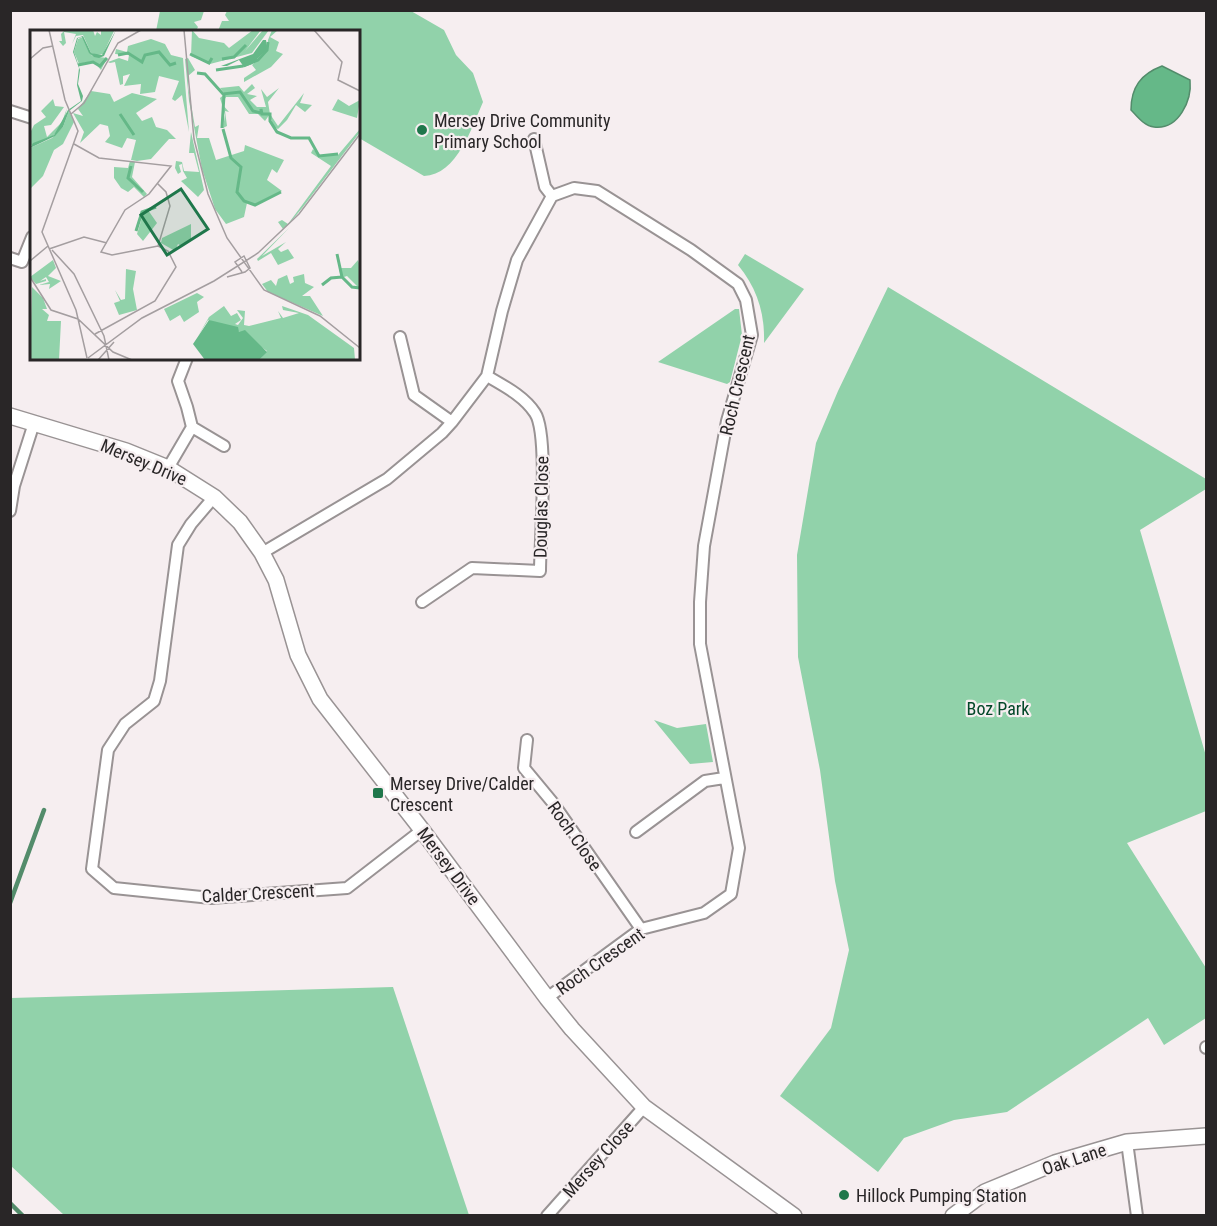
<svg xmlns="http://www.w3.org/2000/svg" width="1217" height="1226" font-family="'Roboto Condensed',sans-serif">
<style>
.green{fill:#91d2aa}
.water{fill:#65b888;stroke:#538c6b;stroke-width:1.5}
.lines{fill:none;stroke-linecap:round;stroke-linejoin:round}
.stream{stroke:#538c6b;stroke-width:4.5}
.street-casing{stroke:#999394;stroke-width:14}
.secondary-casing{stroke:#999394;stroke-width:18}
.street{stroke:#fff;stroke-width:10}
.secondary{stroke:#fff;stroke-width:15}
.poi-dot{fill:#1f774b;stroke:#f6eef0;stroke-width:2}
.labels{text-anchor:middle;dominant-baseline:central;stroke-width:4.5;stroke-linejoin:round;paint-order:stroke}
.poi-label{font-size:18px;fill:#292627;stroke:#f6eef0;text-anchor:start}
.street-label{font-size:18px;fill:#292627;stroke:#f6eef0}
.park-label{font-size:18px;fill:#034829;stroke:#f6eef0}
.inset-river{fill:none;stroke:#65b888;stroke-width:3}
.inset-road{fill:none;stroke:#a49ea0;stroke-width:1.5}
.view{fill:#1f774b;fill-opacity:0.15;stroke:#1f774b;stroke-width:3}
.inset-edge{fill:none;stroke:#292627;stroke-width:3}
</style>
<rect width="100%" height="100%" fill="#f6eef0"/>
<path class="green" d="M 160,11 L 160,10 L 204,11 L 201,20 L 194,22 L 198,27 L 196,31 L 156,31 Z
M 227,11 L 411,11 L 444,30 L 456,55 L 473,73 L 483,102 C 472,127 457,175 424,176 L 359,138 L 358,32 L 218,31 L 222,21 L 229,21 L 225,15 Z
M 745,254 L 804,289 L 764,343 C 765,313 757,288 738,265 Z
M 888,287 L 1206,479 L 1206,489 L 1140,530 L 1206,756 L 1206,811 L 1127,843 L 1206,968 L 1206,1018 L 1164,1045 L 1148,1018 L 1007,1112 L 954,1120 L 904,1138 L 878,1172 L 780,1096 L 831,1028 L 849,950 L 835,881 L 820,770 L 798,657 L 797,555 L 816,443 L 838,391 Z
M 735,309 L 739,309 L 742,335 L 730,382 L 727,384 L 658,362 Z
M 654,720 L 677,728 L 706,724 L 713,762 L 690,764 Z
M 393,987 L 469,1215 L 64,1215 L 11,1166 L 11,998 Z"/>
<path class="water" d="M 1162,66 L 1190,80 C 1192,100 1179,130 1154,127 C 1144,126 1137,116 1131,110 C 1131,87 1141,74 1162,66 Z"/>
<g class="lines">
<path class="stream" d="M 10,903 L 44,810
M 10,1203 L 23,1216"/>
<g class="street-casing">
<path id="street" d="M 10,111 L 32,118
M 534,139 L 545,187 L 552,196
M 10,258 L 22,262 L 32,237
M 400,337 L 414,395 L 452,422
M 192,427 L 224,446
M 168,468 L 192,427 L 187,407 L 178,381 L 187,358
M 214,497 L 191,524 L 178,545 L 160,681 L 154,701 L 125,724 L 108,750 L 92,869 L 114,888 L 211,898 L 347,888 L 422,830
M 10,511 L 14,486 L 34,423
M 262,553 L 387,479 L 442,433 L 452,422 L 487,376 L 502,311 L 517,260 L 552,196 L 574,188 L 597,191 L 691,250 L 738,284 L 746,300 L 752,335 L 727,421 L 704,546 L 700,602 L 700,644 L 739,848 L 731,894 L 704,913 L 641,929 L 547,998
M 422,602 L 472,568 L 540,571 C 540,540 549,434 535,413 C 524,396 504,386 487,376
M 527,740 L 524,768 L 553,803 L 641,929
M 636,832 L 705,781 L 724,778
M 1206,1047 L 1206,1048
M 1127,1142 L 1137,1216
M 547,1216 L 644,1107"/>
</g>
<g class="secondary-casing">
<path id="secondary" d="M 10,416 L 126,451 L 168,468 L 214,497 L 240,522 L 262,553 L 276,580 L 298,655 L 320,699 L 422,830 L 547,998 L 572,1029 L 644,1107 L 794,1216
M 953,1216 L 985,1192 L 1055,1163 L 1127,1142 L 1206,1136"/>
</g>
<use href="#street" class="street"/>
<use href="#secondary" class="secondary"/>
</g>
<g class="poi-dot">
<circle cx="422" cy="130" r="6"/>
<rect x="372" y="787" width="12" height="12" rx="3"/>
<circle cx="844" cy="1195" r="6"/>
</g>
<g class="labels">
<g class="poi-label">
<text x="434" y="120">Mersey Drive Community<tspan x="434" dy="21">Primary School</tspan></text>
<text x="390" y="783">Mersey Drive/Calder<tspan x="390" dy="21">Crescent</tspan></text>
<text x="856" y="1195">Hillock Pumping Station</text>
</g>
<g class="street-label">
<text transform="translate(737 385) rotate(-77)">Roch Crescent</text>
<text transform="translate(144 462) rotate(23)">Mersey Drive</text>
<text transform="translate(541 507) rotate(-89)">Douglas Close</text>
<text transform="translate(575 836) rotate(55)">Roch Close</text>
<text transform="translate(449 866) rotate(53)">Mersey Drive</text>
<text transform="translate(258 893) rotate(-3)">Calder Crescent</text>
<text transform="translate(600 961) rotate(-35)">Roch Crescent</text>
<text transform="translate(598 1159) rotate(-48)">Mersey Close</text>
<text transform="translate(1074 1159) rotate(-18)">Oak Lane</text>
</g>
<g class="park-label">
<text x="998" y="708">Boz Park</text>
</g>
</g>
<g transform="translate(30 30)">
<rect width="330" height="330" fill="#f6eef0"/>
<path d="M 35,0 L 63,0 L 65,6 L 67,2 L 71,5 L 71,0 L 84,1 L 73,24 L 67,25 L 61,23 L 53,5 L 46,6 L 42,14 L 46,4 L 34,2 L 36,13 L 33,16 L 29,11 L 32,11 L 31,4 ZM 162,0 L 169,8 L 194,13 L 199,18 L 223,0 L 231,0 L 215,21 L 233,0 L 239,0 L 222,23 L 180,34 L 161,26 ZM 242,0 L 248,0 L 240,7 L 249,12 L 246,21 L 253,24 L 241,37 L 214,52 L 214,48 L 226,40 L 222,35 L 238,20 L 238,10 ZM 53,7 L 62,26 L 77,28 L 71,40 L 63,31 L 49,34 L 44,22 L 48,9 ZM 121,9 L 135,14 L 141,25 L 153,28 L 159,102 L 152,65 L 145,71 L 142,69 L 149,51 L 129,46 L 125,62 L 110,64 L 111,54 L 94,56 L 100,44 L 93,46 L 93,54 L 90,55 L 85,32 L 80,33 L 78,32 L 89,28 L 98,31 L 99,25 L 85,24 L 86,19 L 97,22 L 98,16 ZM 158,28 L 165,40 L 158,46 L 158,57 L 165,97 L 169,95 L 167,108 L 179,108 L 186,130 L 214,121 L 215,115 L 254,130 L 247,143 L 242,139 L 237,150 L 252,161 L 225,175 L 217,173 L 214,187 L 196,194 L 185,179 L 172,139 L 159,71 L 155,29 ZM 222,54 L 225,58 L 217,64 L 227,66 L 220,70 L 227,77 L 236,77 L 231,59 L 237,67 L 249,58 L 238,72 L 240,84 L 235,91 L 228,84 L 219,84 L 208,67 L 196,67 L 192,74 L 199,82 L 195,81 L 197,96 L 193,98 L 195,85 L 190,68 L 195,64 L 190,58 L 209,56 L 214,62 ZM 61,61 L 80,64 L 84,72 L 102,63 L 127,69 L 106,83 L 112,91 L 122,87 L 126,97 L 137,100 L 146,109 L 139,109 L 121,129 L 107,131 L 101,130 L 106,110 L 97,108 L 92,118 L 75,112 L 80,106 L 78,96 L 70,94 L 50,113 L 54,102 L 43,83 L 53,86 L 48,79 ZM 274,63 L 270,73 L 282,75 L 275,82 L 266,75 L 257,90 L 248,99 L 243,97 L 240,84 L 248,96 ZM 23,69 L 25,76 L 34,77 L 21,95 L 14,96 L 17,107 L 32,92 L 37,78 L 33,95 L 23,106 L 0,116 L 0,103 L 4,95 L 16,87 L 11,81 ZM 308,69 L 319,76 L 330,70 L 327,88 L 302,80 ZM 39,81 L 44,92 L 33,114 L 24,120 L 13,146 L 0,159 L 0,118 L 22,108 L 33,97 ZM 330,99 L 330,102 L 273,177 L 258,195 L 253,199 L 248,192 L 252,190 L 258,194 L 301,136 L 281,123 L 283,119 L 289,126 L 308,125 ZM 161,102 L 174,160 L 168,167 L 151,151 L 157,148 L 153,141 L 152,134 L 149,135 L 151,142 L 148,144 L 145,138 L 146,131 L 152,132 L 154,141 L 169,142 L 164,123 L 159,123 ZM 100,131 L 105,132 L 102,147 L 117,164 L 114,167 L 104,157 L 98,162 L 91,158 L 84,148 L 84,137 L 98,138 ZM 118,180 L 127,193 L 113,211 L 107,204 L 113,184 ZM 161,194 L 161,209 L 151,216 L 148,214 L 145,221 L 131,213 L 132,208 ZM 259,198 L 232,226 L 256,212 L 248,219 L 251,222 L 258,219 L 264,228 L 248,235 L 241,223 L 228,231 L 227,229 ZM 23,230 L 26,238 L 18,246 L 31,251 L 19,259 L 20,254 L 9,255 L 19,252 L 16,247 L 10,251 L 16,249 L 16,251 L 6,254 L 0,247 ZM 328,230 L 330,236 L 330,264 L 329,258 L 317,246 L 311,248 L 309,238 L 321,238 ZM 96,239 L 106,241 L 103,259 L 107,280 L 89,285 L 84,273 L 90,271 L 85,260 L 91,270 L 95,269 ZM 274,244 L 275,253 L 284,257 L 272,266 L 280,266 L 293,286 L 238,262 L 232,254 L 241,250 L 246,256 L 248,249 L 257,245 L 260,254 L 264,252 L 263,247 ZM 2,257 L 13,268 L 17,279 L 12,279 L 19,285 L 17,291 L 31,291 L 29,330 L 0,330 ZM 167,263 L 174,267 L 167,272 L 169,282 L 154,292 L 150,285 L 140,291 L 134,279 ZM 194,276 L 201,286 L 207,283 L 211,290 L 205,294 L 208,295 L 213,288 L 207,280 L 215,281 L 214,295 L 219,296 L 251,288 L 248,281 L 253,288 L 269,283 L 253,280 L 252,276 L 278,285 L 324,318 L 325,330 L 229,330 L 237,321 L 208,301 L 178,290 L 168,306 L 179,287 Z" fill="#91d2aa"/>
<path d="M 86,0 L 74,26 L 69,28 L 64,27 L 59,23 L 52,7 L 48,8 L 44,22 L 50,40 L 48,54 L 53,66 L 52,71 L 39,81 L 33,97 L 25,106 L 0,118 L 3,113 L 24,105 L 38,80 L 51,71 L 47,55 L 49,38 L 43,22 L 47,8 L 53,6 L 61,23 L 72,25 ZM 233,10 L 236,10 L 237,19 L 222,34 L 214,37 L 209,30 L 197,36 L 191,36 L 223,24 ZM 179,290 L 208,297 L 209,302 L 215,300 L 237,322 L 229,330 L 175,330 L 163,314 Z" fill="#65b888"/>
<path class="inset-river" d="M 160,24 L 179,33 L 182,28M 88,25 L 98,23 L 112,32 L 115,25 L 129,22 L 140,35 L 146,33M 192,29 L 204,27 L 216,15M 48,35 L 63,32 L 70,36 L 77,28M 213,36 L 228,30 L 237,20 L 238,12M 186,40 L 213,36M 167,43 L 175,44 L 193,64 L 210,62 L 223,81 L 231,83 L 231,79 L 232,84 L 240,84 L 240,91 L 247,102 L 261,108 L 279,108 L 289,126 L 308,124M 90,84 L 104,105M 192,98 L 194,65M 193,99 L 201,128 L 211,137 L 207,162 L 214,171 L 225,175 L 251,162M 101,136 L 98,148 L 113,162M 106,201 L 112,182 L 126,177M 307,224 L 312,247 L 322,257 L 330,258M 292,255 L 301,248 L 312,247"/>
<path class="inset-road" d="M 19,0 L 35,70 L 48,101 L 12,202 L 46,280 L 57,328M 154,0 L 164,109 L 178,164 L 197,208 L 234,260 L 290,286 L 330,318M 284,0 L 312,32 L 308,50 L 330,61M 0,29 L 13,18 L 23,16M 41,84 L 54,73 L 88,13 L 111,0M 44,114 L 69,128 L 141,136 L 119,164 L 95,180 L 71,222 L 82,225 L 128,216M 127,153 L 136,162 L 140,176 L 128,216M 19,219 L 54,207 L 77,213M 22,220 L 44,244 L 74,306 L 79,330M 0,231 L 18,216M 0,247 L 21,280 L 48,289 L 83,322 L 102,330M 197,247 L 215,242 L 220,238 L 214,226 L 205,232 L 212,242M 65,304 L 125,271 L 146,237 L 138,221 L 128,216M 58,328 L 112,288 L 184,251 L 228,223 L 269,184 L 330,104M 68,330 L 84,312"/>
<path class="view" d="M 151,159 L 178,199 L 137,225 L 111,185 Z"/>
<rect width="330" height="330" class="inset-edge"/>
</g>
<rect width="1217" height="1226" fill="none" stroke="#292627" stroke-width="24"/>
</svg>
